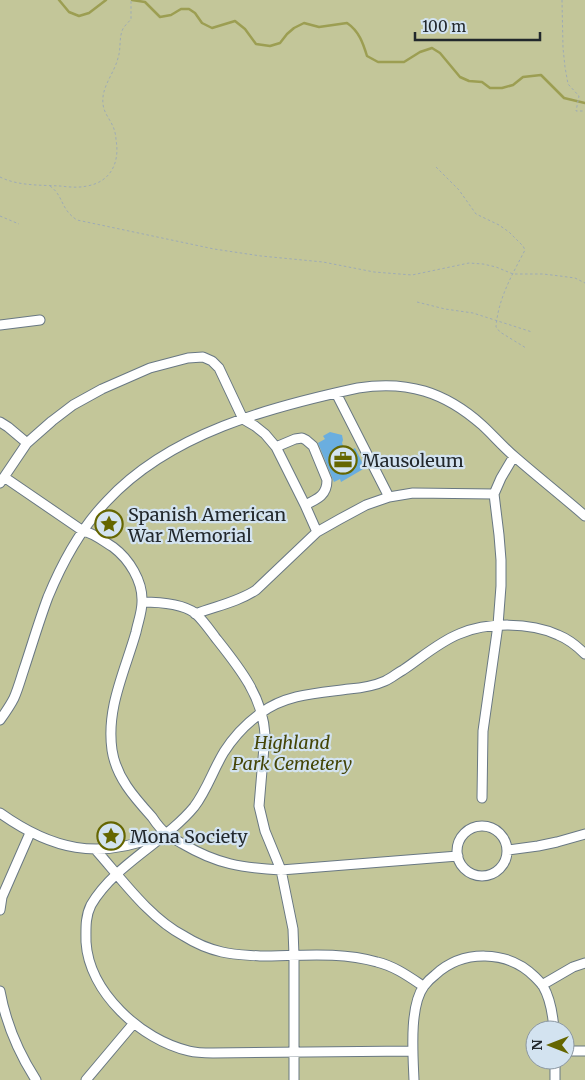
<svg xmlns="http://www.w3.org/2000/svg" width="585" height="1080" font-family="Merriweather,serif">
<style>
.green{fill:#c3c699;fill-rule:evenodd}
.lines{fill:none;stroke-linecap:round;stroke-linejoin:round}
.stream{stroke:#9c9e52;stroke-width:2.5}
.building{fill:#6aaedf}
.minor-casing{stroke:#697883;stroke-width:11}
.path{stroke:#9eabb5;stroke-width:1;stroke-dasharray:2.5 2.5;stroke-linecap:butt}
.minor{stroke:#fff;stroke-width:9}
.labels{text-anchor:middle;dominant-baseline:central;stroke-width:4.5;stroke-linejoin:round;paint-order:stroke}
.poi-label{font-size:18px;fill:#22282c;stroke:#d3e3f0;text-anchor:start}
.park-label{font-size:18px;font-style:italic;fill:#444507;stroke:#d3e3f0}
</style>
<rect width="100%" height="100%" fill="#d3e3f0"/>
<path class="green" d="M 0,0 L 585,0 L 585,1080 L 0,1080 ZM 535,1030 L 565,1030 L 565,1060 L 535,1060 Z"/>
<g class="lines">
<path class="stream" d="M 59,0 L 69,12 L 79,16 L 89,13 L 106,0
M 132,0 L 145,2 L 160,17 L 171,15 L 181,9 L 189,9 L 195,13 L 202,23 L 212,28 L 235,21 L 245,29 L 256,44 L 270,46 L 280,43 L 287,34 L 294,28 L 304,23 L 319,27 L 347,23 C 359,31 363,43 367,56 L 378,62 L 404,62 L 420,52 L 432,48 L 440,53 L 460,77 L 469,81 L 482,82 L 490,88 L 502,88 L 513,85 L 523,77 L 541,75 L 564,98 L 585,103"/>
</g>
<path class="building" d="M 330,432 L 342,435 L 343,440 L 342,443 L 346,453 L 355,448 L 365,468 L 341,482 L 340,479 L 334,482 L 318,443 L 325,439 L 323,436 Z"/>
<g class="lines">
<g class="minor-casing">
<path id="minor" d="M 0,325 L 40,320
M 336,393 L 389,497
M 0,422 L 8,427 L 27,443
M 276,447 L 295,439 L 302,438 L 306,440 L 313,446 L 327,480 C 327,495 318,499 305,505
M 4,477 L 83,531 C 94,533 103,541 113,547 C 129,559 143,581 142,602 C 142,612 138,622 136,632 C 125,671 106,708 112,750 C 116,777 134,797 152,817 C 156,823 161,830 167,834 C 172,838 178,841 183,844 C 217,864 242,868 281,870 L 458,856
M 0,483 L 27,443 L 52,421 L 73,405 L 102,389 L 150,368 L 188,358 L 203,357 L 212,361 L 219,368 L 243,419 L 255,426 L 265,434 L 276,447 L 305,505 L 317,532
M 142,602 C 159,602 181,603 195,613 C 202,619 209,629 215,637 C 238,666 263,696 265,735 L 259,806 L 265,831 L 281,870 L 293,929 L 294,956 L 294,1080
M 195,614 C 216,606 238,602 256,590 L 317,532 L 340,519 L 366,505 L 389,497 L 413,493 L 494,494
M 0,720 C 5,713 10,706 14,698 C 18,689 21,678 24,669 C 32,645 39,621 48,597 C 62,563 81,528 107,501 C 170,433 270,407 358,388 C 407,380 445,392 482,425 C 493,435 503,447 515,457 C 538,477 562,496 585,516
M 482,798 L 483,731 L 498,625 L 501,586 L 501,560 L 499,535 L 494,494 L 501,478 L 514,456
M 0,813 C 52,850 98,860 158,836
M457 851a25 25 0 1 1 50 0a25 25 0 1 1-50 0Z
M 95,849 C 121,878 149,918 184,936 C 195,943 209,949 222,952 C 234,955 247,955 260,956 C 298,956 339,951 377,962 C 394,966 408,976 423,986
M 508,850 L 538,846 L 557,842 L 585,834
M 0,910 L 2,897 L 30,833
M 542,985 L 573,967 L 585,963
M 0,991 C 6,1024 18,1052 36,1080
M 413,1051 L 213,1053 C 205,1053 197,1053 189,1051 C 141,1040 89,992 86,942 C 86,929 85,917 91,905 C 114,865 165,842 194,807 C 207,790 213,770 224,752 C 233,738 247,723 261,713 C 286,694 319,693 349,689 C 361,688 374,686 385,681 C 392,678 397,673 403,670 C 421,658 439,642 459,634 C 487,622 530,622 558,635 C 568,639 577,646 585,654
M 565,1051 L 585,1051
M 555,1060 L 555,1080
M 86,1080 L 134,1023
M 414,1080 C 413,1055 409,1006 424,986 C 427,982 431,978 435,975 C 463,949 508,950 535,977 C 538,980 541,983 543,986 C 550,998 553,1016 554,1030"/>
</g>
<path class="path" d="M 562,0 L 563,48 L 565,67 L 568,84 L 579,96 L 576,111 L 585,111
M 436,167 L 459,190 L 476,214 L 499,225 L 509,232 L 523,246 L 525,250 C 512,275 498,299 496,327 L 500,332 L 526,348
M 0,177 C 18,186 41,185 60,186 C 69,187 78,188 87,186 C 111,182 120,162 116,140 C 116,136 115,132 114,129 C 111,120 104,114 103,104 C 101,87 114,74 118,58 C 121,49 119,40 122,31 C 123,27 128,23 131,19 L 131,0
M 50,186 C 64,196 60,209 77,220 L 214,249 L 261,256 L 323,262 L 374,272 L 412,275 L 469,263 L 483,264 L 496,267 L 513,274 L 543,274 L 560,276 L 575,278 L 585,283
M 0,216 L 19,224
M 417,302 L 445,309 L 473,313 L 532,332"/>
<use href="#minor" class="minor"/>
</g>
<defs>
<g id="office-ring" transform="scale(1.4375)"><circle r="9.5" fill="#d3e3f0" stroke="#656600" stroke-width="1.5"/><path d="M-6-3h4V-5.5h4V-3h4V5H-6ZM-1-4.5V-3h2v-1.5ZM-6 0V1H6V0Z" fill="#656600"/></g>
<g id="sight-ring" transform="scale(1.4375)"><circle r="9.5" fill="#d3e3f0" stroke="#656600" stroke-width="1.5"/><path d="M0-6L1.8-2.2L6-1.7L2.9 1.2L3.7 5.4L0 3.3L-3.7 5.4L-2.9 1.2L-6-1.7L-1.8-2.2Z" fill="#656600"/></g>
</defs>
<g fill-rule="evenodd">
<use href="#office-ring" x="343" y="460"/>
<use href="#sight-ring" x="109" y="524"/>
<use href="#sight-ring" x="111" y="836"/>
</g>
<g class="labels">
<g class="poi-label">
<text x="362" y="460">Mausoleum</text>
<text x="128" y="514">Spanish American<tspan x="128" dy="21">War Memorial</tspan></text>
<text x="130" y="836">Mona Society</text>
</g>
<g class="park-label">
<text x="292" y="742">Highland<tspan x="292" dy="21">Park Cemetery</tspan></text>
</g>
</g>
<g transform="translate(550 1045) rotate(270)"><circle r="24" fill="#d3e3f0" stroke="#8c98a2"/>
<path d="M0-4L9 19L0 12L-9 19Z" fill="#656600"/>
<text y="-8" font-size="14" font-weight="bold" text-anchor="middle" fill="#22282c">N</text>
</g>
<path d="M415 32v8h125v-8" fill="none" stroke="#22282c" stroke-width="2.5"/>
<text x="422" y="32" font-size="15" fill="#22282c" stroke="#d3e3f0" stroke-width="4" paint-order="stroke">100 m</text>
</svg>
